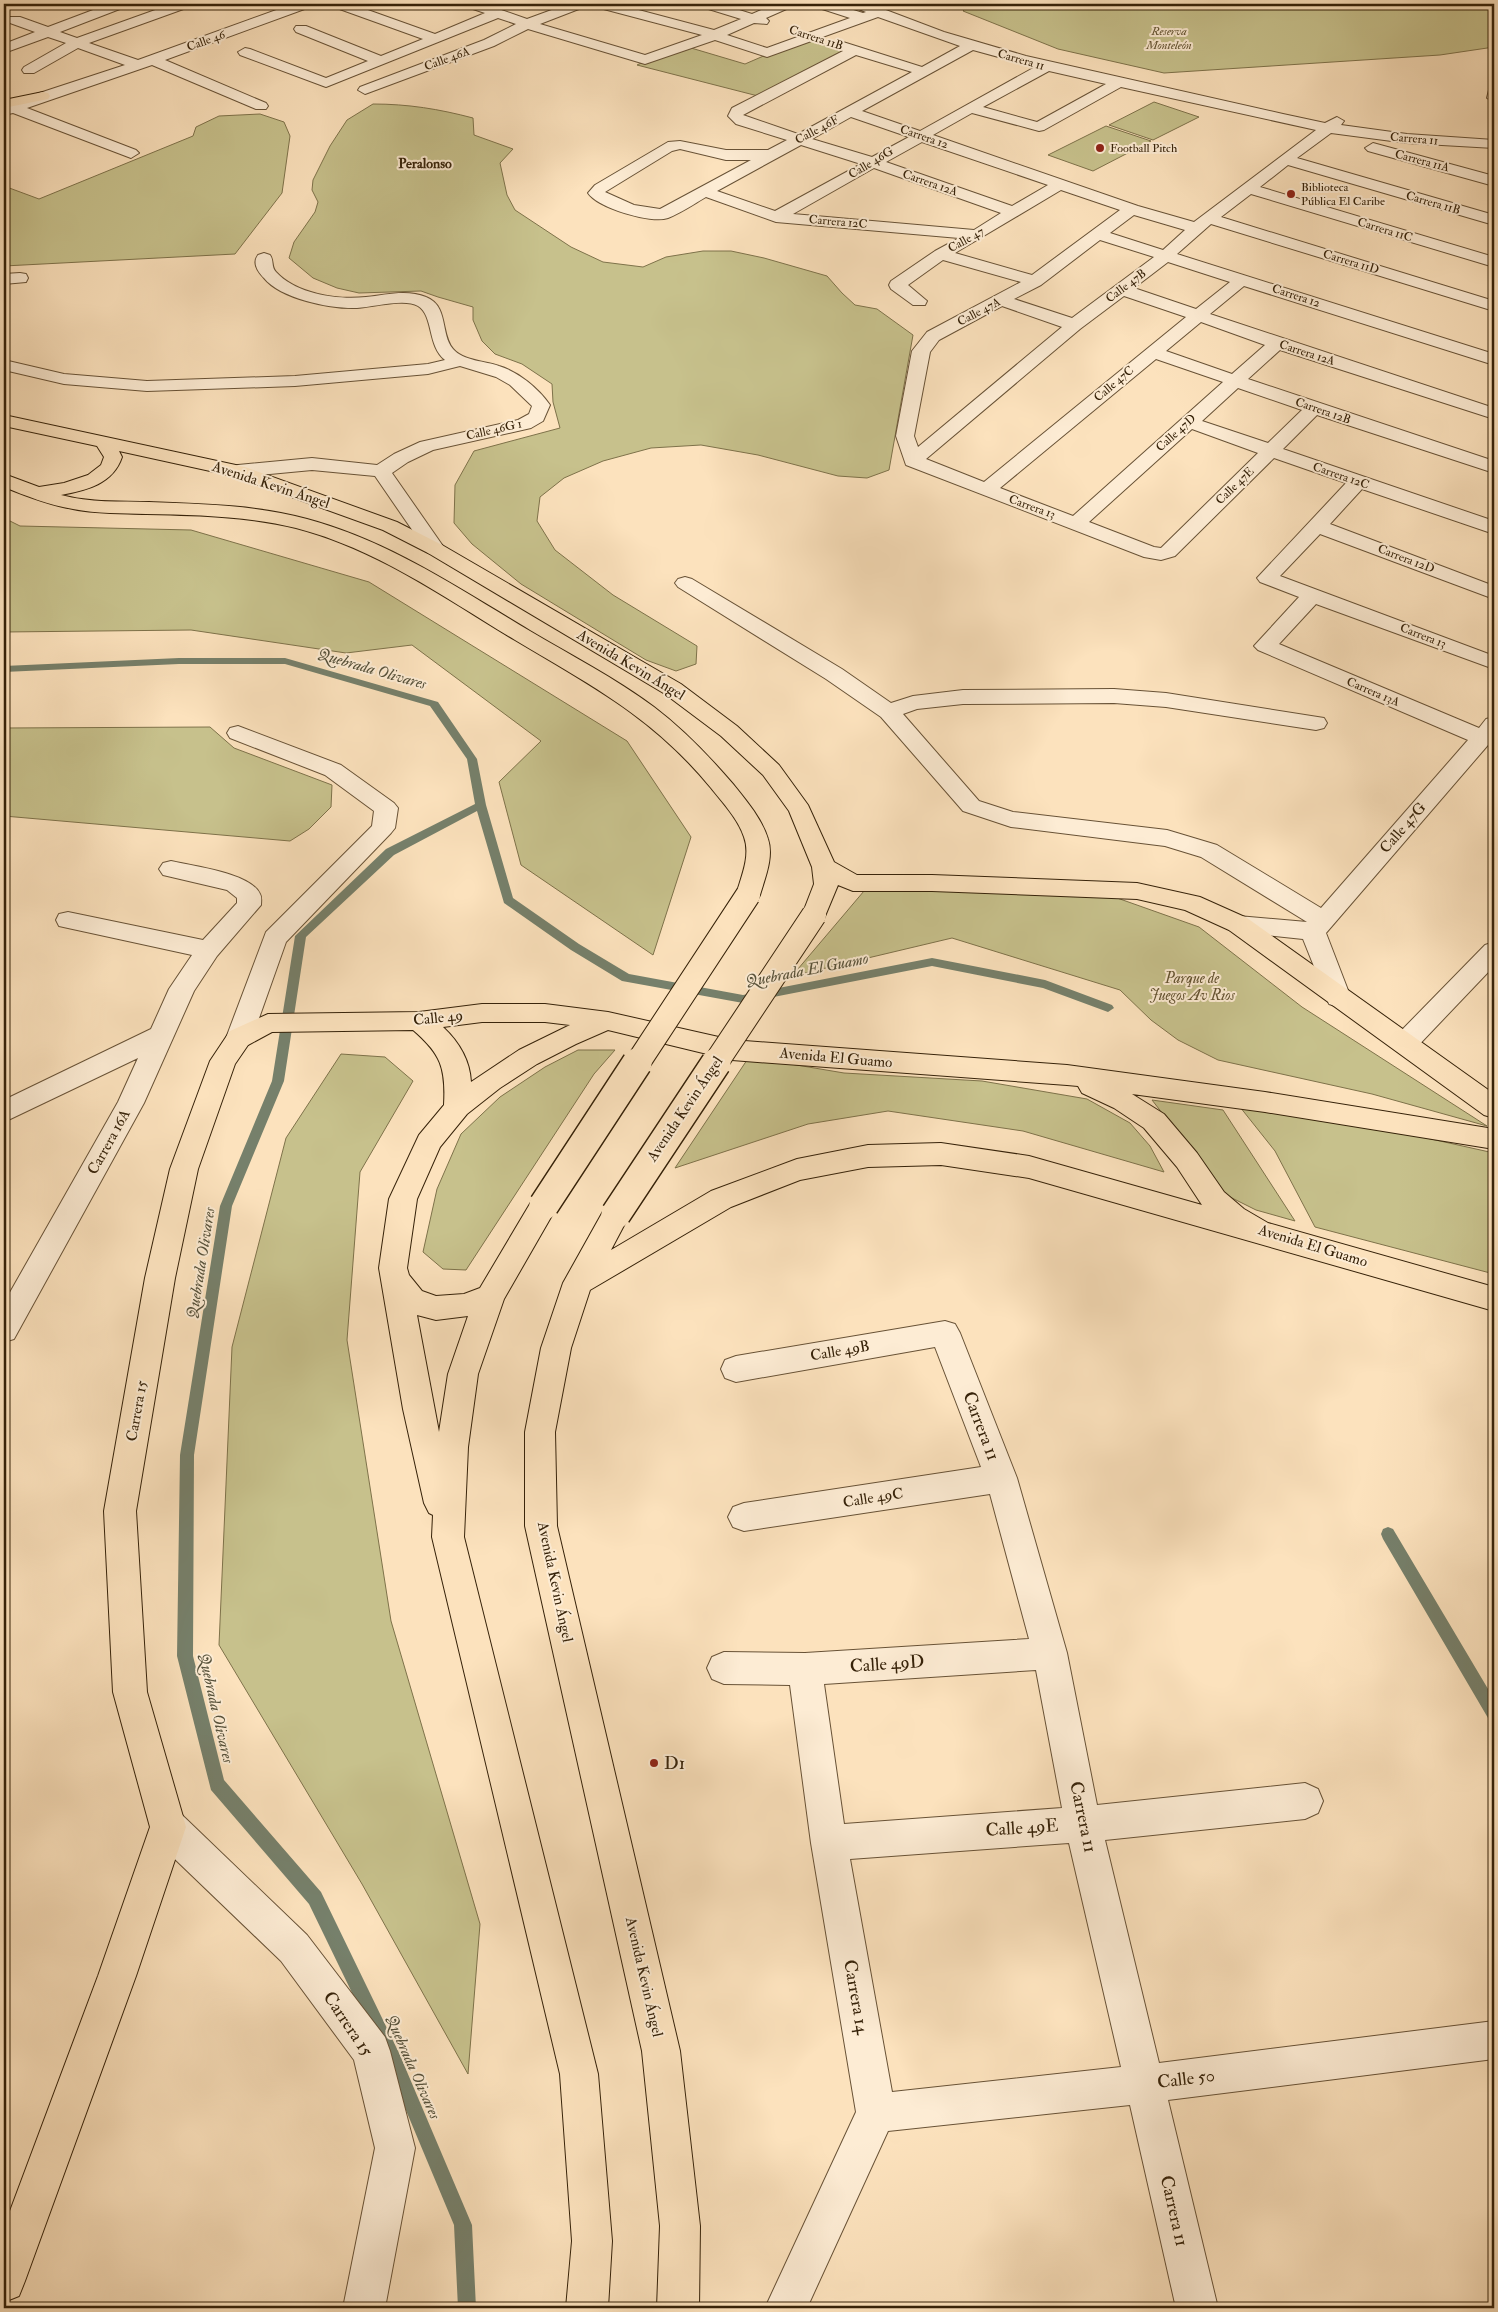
<svg xmlns="http://www.w3.org/2000/svg" width="1498" height="2312" font-family="'IM FELL Double Pica',serif">
<style>
.green{fill:#c7c18c;stroke:#7e724a}
.lines{fill:none;stroke-linecap:round;stroke-linejoin:round}
.stream{fill:#76806b;fill-rule:evenodd}
.minor-casing{stroke:#685236;stroke-width:2}
.major-casing{stroke:#362209;stroke-width:2}
.minor{fill:#fdecd4;fill-rule:evenodd}
.major{fill:#fce2bd;fill-rule:evenodd}
.major-bridge-far1-casing{stroke:#362209;stroke-width:26;stroke-linecap:butt}
.major-bridge-casing{stroke:#362209;stroke-width:32;stroke-linecap:butt}
.major-bridge-far1{stroke:#fce2bd;stroke-width:24}
.major-bridge{stroke:#fce2bd;stroke-width:29}
.poi-dot{fill:#8f2418;stroke:#fdecd4;stroke-width:2}
.labels{text-anchor:middle;dominant-baseline:central;stroke-width:4;stroke-linejoin:round;paint-order:stroke}
.far-park-label{font-size:12px;font-style:italic;fill:#625230;stroke:#fdecd4}
.far-street-label{font-size:12px;fill:#362209;stroke:#fdecd4}
.far-poi-label{font-size:12px;fill:#362209;stroke:#fdecd4;text-anchor:start}
.far-neighbourhood-label{font-size:14px;font-weight:bold;fill:#362209;stroke:#fdecd4}
.street-label{font-size:15px;fill:#362209;stroke:#fdecd4}
.park-label{font-size:15px;font-style:italic;fill:#625230;stroke:#fdecd4}
.water-label{font-size:16px;font-style:italic;fill:#56513a;stroke:#fdecd4}
.near-street-label{font-size:18px;fill:#362209;stroke:#fdecd4}
.near-poi-label{font-size:18px;fill:#362209;stroke:#fdecd4;text-anchor:start}
</style>
<rect width="100%" height="100%" fill="#fce2bd"/>
<filter id="stains"><feTurbulence type="fractalNoise" baseFrequency=".004" numOctaves="4"/><feColorMatrix values="0 0 0 0 .2 0 0 0 0 .09 0 0 0 0 .02 0 0 0 .5 -.17"/></filter>
<radialGradient id="worn" r=".72"><stop offset=".6" stop-color="#630" stop-opacity="0"/><stop offset="1" stop-color="#630" stop-opacity=".3"/></radialGradient>
<path class="green" d="M 969,4 L 1494,4 L 1494,47 L 1440,55 L 1164,73 L 1058,49 L 963,11 Z
M 815,40 L 847,52 L 758,96 L 637,65 L 681,45 L 745,64 L 796,42 Z
M 1154,102 L 1199,117 L 1153,140 L 1109,125 Z
M 373,104 C 408,104 439,109 473,118 L 474,135 L 513,149 L 500,163 L 507,195 L 515,210 L 571,247 L 603,262 L 643,267 L 666,257 L 703,251 L 731,251 L 764,258 L 827,276 L 842,293 L 855,305 L 877,309 L 913,335 L 889,470 L 867,478 L 838,476 L 758,455 L 701,445 L 651,448 L 603,461 L 564,478 L 540,497 L 537,521 L 555,550 L 613,595 L 697,646 L 696,664 L 676,671 L 646,660 L 521,584 L 472,544 L 454,523 L 455,485 L 474,451 L 560,428 L 553,402 L 552,384 L 522,364 L 495,354 L 482,341 L 473,320 L 473,307 L 438,297 L 421,291 L 359,293 L 337,288 L 313,278 L 289,258 L 294,242 L 315,212 L 318,202 L 312,190 L 313,180 L 330,146 L 347,120 Z
M 260,114 L 284,122 L 290,136 L 282,193 L 235,254 L 4,266 L 4,186 L 39,199 L 193,136 L 196,127 L 219,116 Z
M 1106,126 L 1151,141 L 1093,171 L 1048,155 Z
M 4,518 L 20,526 L 191,530 L 369,582 L 627,741 L 691,837 L 653,955 L 521,865 L 499,782 L 541,741 L 412,645 L 346,653 L 191,630 L 4,632 Z
M 210,727 L 234,748 L 332,785 L 331,807 L 309,829 L 290,841 L 4,816 L 4,728 Z
M 1043,889 L 1103,893 L 1199,927 L 1302,1007 L 1487,1126 L 1372,1094 L 1218,1060 L 1178,1040 L 1151,1020 L 1120,990 L 952,938 L 792,976 L 864,891 Z
M 578,1050 L 615,1050 L 594,1074 L 466,1270 L 443,1269 L 423,1252 L 437,1189 L 461,1134 L 500,1097 L 545,1067 Z
M 341,1054 L 385,1057 L 413,1081 L 360,1172 L 347,1340 L 391,1621 L 480,1924 L 468,2074 L 362,1884 L 219,1645 L 232,1347 L 286,1138 Z
M 749,1057 L 844,1073 L 982,1081 L 1087,1099 L 1130,1123 L 1150,1146 L 1164,1172 L 1023,1131 L 888,1111 L 808,1124 L 675,1168 Z
M 1152,1100 L 1223,1110 L 1295,1221 L 1256,1210 L 1226,1195 Z
M 1240,1107 L 1386,1129 L 1494,1153 L 1494,1274 L 1315,1227 L 1275,1151 Z"/>
<g class="lines">
<path class="stream" d="M 179,658 L 285,658 L 438,702 L 477,759 L 486,805 L 513,898 L 579,944 L 629,974 L 743,995 L 932,958 L 1045,980 L 1112,1005 L 1114,1008 L 1108,1012 L 1043,988 L 932,966 L 743,1003 L 622,981 L 571,950 L 504,903 L 477,811 L 394,855 L 306,937 L 284,1081 L 232,1206 L 194,1455 L 193,1656 L 224,1780 L 321,1892 L 399,2053 L 472,2225 L 476,2308 L 458,2308 L 454,2225 L 387,2065 L 309,1904 L 211,1790 L 177,1656 L 180,1455 L 220,1206 L 272,1081 L 295,936 L 386,849 L 475,804 L 467,759 L 430,706 L 285,664 L 179,664 L 4,672 L 4,666 Z
M 1388,1527 L 1393,1529 L 1494,1699 L 1494,1720 L 1488,1718 L 1383,1539 L 1381,1534 L 1383,1529 Z"/>
<g class="minor-casing">
<path id="minor" d="M 109,4 L 127,4 L 125,7 L 60,32 L 77,38 L 172,4 L 191,4 L 189,7 L 89,43 L 138,60 L 293,4 L 312,4 L 310,7 L 165,60 L 266,103 L 268,106 L 266,109 L 256,109 L 152,65 L 27,108 L 136,150 L 139,153 L 131,158 L 13,113 L 4,115 L 4,106 L 6,104 L 125,65 L 78,48 L 34,73 L 24,73 L 22,70 L 24,67 L 66,43 L 48,37 L 4,53 L 4,44 L 35,32 L 10,23 L 8,20 L 10,17 L 20,17 L 48,27 Z
M 333,4 L 351,4 L 435,34 L 485,13 L 467,7 L 466,4 L 484,4 L 527,19 L 568,4 L 585,4 L 584,7 L 540,24 L 645,55 L 702,35 L 596,7 L 595,4 L 616,4 L 714,30 L 741,19 L 702,7 L 701,4 L 720,4 L 752,14 L 775,4 L 792,4 L 791,7 L 766,18 L 769,21 L 767,24 L 754,23 L 727,35 L 767,48 L 850,18 L 816,7 L 815,4 L 834,4 L 863,13 L 866,12 L 854,7 L 853,4 L 870,4 L 944,32 L 1026,56 L 1283,114 L 1325,123 L 1337,117 L 1344,121 L 1341,125 L 1407,134 L 1494,140 L 1494,148 L 1407,143 L 1331,133 L 1297,158 L 1494,215 L 1494,225 L 1288,165 L 1260,187 L 1494,257 L 1494,267 L 1251,194 L 1221,217 L 1494,301 L 1494,311 L 1211,224 L 1177,254 L 1494,354 L 1494,365 L 1244,286 L 1210,314 L 1494,408 L 1494,419 L 1280,350 L 1248,379 L 1494,461 L 1494,473 L 1317,415 L 1283,449 L 1494,521 L 1494,534 L 1362,489 L 1330,524 L 1494,586 L 1494,599 L 1320,534 L 1280,576 L 1494,656 L 1494,669 L 1316,604 L 1279,644 L 1479,728 L 1486,719 L 1494,717 L 1494,738 L 1326,933 L 1351,998 L 1347,1004 L 1338,1007 L 1329,1004 L 1303,939 L 1238,932 L 1229,930 L 1226,924 L 1229,918 L 1238,916 L 1307,922 L 1201,857 L 1165,846 L 1011,827 L 963,811 L 881,717 L 826,679 L 678,587 L 675,583 L 678,579 L 685,577 L 692,579 L 842,669 L 891,703 L 913,696 L 963,690 L 1114,689 L 1166,693 L 1324,718 L 1327,723 L 1324,728 L 1316,730 L 1166,707 L 1114,703 L 963,704 L 917,709 L 903,714 L 979,801 L 1013,812 L 1167,830 L 1217,845 L 1321,908 L 1468,740 L 1258,650 L 1254,646 L 1299,597 L 1260,582 L 1257,578 L 1346,483 L 1274,458 L 1175,556 L 1161,560 L 1144,557 L 906,465 L 896,436 L 912,351 L 927,332 L 1021,282 L 943,260 L 908,285 L 927,301 L 925,305 L 913,305 L 891,289 L 889,285 L 891,281 L 935,251 L 959,238 L 776,222 L 706,197 C 694,204 681,213 668,218 C 651,224 598,208 588,193 L 595,185 L 668,142 L 680,141 L 726,150 L 768,150 L 787,140 L 736,124 L 728,116 L 732,108 L 843,51 L 833,48 L 831,45 L 833,42 L 843,42 L 922,67 L 960,46 L 878,17 L 767,57 L 715,40 L 645,64 L 528,29 L 494,46 L 365,94 L 358,90 L 360,87 L 484,40 L 516,24 L 498,18 L 326,87 L 240,55 L 238,52 L 245,48 L 250,49 L 326,78 L 368,61 L 296,32 L 294,29 L 296,26 L 306,26 L 381,56 L 423,39 L 334,7 ZM 973,50 L 1035,67 L 920,131 L 862,111 ZM 856,55 L 912,72 L 798,134 L 743,115 ZM 1049,71 L 1106,84 L 1037,122 L 983,107 ZM 1121,87 L 1316,130 L 1194,222 L 1138,206 L 933,135 L 972,113 L 1039,131 L 1044,130 ZM 851,117 L 909,137 L 872,157 L 812,139 ZM 922,142 L 1048,185 L 1012,206 L 886,162 ZM 801,145 L 861,164 L 775,211 L 717,191 ZM 680,149 L 726,160 L 751,160 L 660,209 L 634,205 L 605,192 L 672,151 ZM 874,168 L 1001,213 L 974,230 L 793,214 ZM 1061,190 L 1120,210 L 1032,275 L 955,253 ZM 1134,215 L 1185,230 L 1163,250 L 1110,233 ZM 1100,240 L 1154,257 L 1072,318 L 1014,299 L 1041,285 ZM 1168,262 L 1230,282 L 1196,309 L 1134,288 ZM 1124,296 L 1186,317 L 984,482 L 926,459 L 1080,329 ZM 1002,306 L 1062,327 L 918,447 L 914,436 L 930,352 L 939,340 ZM 1201,322 L 1265,345 L 1232,374 L 1166,351 ZM 1156,359 L 1223,382 L 1073,516 L 1000,488 ZM 1238,388 L 1302,410 L 1268,443 L 1202,421 ZM 1192,429 L 1258,453 L 1161,548 L 1154,547 L 1089,522 Z
M 1494,89 L 1494,102 L 1487,98 L 1489,90 Z
M 1373,143 L 1494,176 L 1494,186 L 1368,151 L 1365,148 Z
M 264,253 L 270,255 C 274,260 271,267 276,272 C 296,294 337,300 366,297 C 385,295 407,289 426,297 C 449,306 440,334 453,349 C 463,361 486,361 499,366 C 519,372 539,389 550,405 L 543,421 L 531,428 L 433,450 L 408,462 L 392,473 L 445,549 L 442,553 L 435,555 L 428,553 L 375,476 L 312,470 L 238,477 L 231,475 L 228,471 L 231,467 L 238,465 L 312,458 L 377,465 L 394,454 L 420,442 L 518,420 L 529,414 L 532,406 L 510,385 L 496,377 L 460,366 L 428,374 L 295,386 L 147,391 L 64,384 L 4,370 L 4,360 L 64,374 L 147,381 L 295,376 L 428,364 L 445,360 C 427,346 434,316 418,306 C 405,298 373,307 357,308 C 331,309 281,299 264,278 C 258,272 252,263 258,255 Z
M 20,273 L 26,274 L 28,278 L 26,282 L 4,284 L 4,274 Z
M 238,726 L 341,765 L 394,803 L 398,808 L 395,828 L 391,833 L 286,942 L 252,1038 L 248,1045 L 239,1047 L 230,1045 L 226,1038 L 266,932 L 372,826 L 374,811 L 325,775 L 230,738 L 227,733 L 230,728 Z
M 171,861 C 192,866 251,873 260,894 C 262,897 261,901 261,905 L 217,956 L 194,991 L 144,1103 L 14,1339 L 4,1342 L 4,1303 L 118,1102 L 138,1058 L 4,1122 L 4,1100 L 151,1029 L 169,989 L 192,955 L 68,928 L 59,926 L 56,920 L 59,914 L 68,912 L 203,940 L 237,903 L 237,898 L 227,890 L 163,875 L 159,869 L 163,863 Z
M 1494,942 L 1494,966 L 1414,1050 L 1405,1052 L 1396,1050 L 1392,1043 L 1396,1036 L 1485,945 Z
M 945,1321 L 955,1324 L 960,1333 L 1017,1478 L 1067,1653 L 1097,1805 L 1305,1783 L 1318,1789 L 1323,1801 L 1318,1813 L 1305,1819 L 1105,1840 L 1159,2063 L 1494,2021 L 1494,2059 L 1168,2100 L 1218,2308 L 1176,2308 L 1130,2105 L 888,2131 L 807,2308 L 765,2308 L 856,2112 L 811,1843 L 790,1685 L 724,1684 L 712,1679 L 707,1668 L 712,1657 L 724,1652 L 805,1653 L 1029,1639 L 990,1494 L 744,1531 L 733,1527 L 728,1517 L 733,1507 L 744,1503 L 981,1467 L 935,1347 L 736,1382 L 725,1378 L 721,1369 L 725,1360 L 736,1356 ZM 1036,1670 L 1062,1808 L 844,1824 L 824,1684 ZM 1069,1843 L 1121,2067 L 892,2092 L 850,1859 Z
M 168,1809 L 181,1814 L 307,1935 L 385,2037 L 390,2051 L 415,2148 L 385,2308 L 343,2308 L 375,2148 L 354,2060 L 281,1961 L 155,1840 L 150,1827 L 155,1814 Z"/>
</g>
<g class="major-casing">
<path id="major" d="M 43,92 L 48,93 L 50,96 L 48,99 L 4,108 L 4,100 Z
M 4,415 L 245,467 L 397,522 L 442,545 L 681,684 L 737,726 L 779,765 L 808,805 L 834,862 L 857,875 L 932,875 L 1137,883 L 1200,897 L 1247,918 L 1494,1094 L 1494,1118 L 1484,1115 L 1229,930 L 1185,910 L 1137,899 L 932,891 L 853,891 L 838,885 L 823,921 L 814,923 L 805,921 L 802,915 L 814,884 L 812,867 L 789,811 L 763,775 L 721,736 L 665,694 L 428,553 L 383,530 L 233,476 L 119,451 L 122,457 C 113,484 87,490 61,495 C 90,503 120,501 149,502 C 202,504 256,505 307,519 C 389,541 458,588 530,631 C 572,656 615,678 654,707 C 683,729 709,756 733,784 C 746,800 762,819 768,839 C 774,857 765,878 760,895 L 757,901 L 748,903 L 739,901 L 736,895 C 741,877 751,856 744,837 C 738,819 723,803 711,788 C 653,717 592,686 515,640 C 445,598 377,549 296,528 C 248,516 196,515 146,514 C 122,513 97,514 73,509 C 49,505 26,496 4,487 L 4,474 L 39,487 L 64,483 L 88,475 L 101,465 L 104,457 L 97,446 L 4,426 Z
M 482,1004 L 545,1004 L 608,1012 L 732,1040 L 1067,1065 L 1265,1092 L 1494,1129 L 1494,1149 L 1265,1112 L 1132,1094 L 1164,1114 L 1197,1153 L 1224,1192 L 1244,1209 L 1268,1223 L 1494,1287 L 1494,1311 L 1029,1178 L 941,1165 L 868,1167 L 800,1180 L 731,1207 L 590,1290 L 571,1348 L 555,1432 L 557,1526 L 680,2051 L 700,2226 L 699,2308 L 657,2308 L 660,2226 L 642,2051 L 525,1526 L 525,1432 L 541,1348 L 563,1283 L 606,1206 L 616,1203 L 626,1206 L 630,1214 L 611,1250 L 711,1191 L 797,1159 L 868,1145 L 941,1143 L 1029,1156 L 1202,1205 L 1177,1167 L 1144,1128 L 1114,1108 L 1082,1093 L 1078,1086 L 1067,1085 L 732,1060 L 608,1030 L 576,1044 L 537,1064 L 500,1088 L 467,1114 L 440,1147 L 417,1199 L 407,1268 L 409,1275 L 422,1291 L 436,1296 L 464,1294 L 480,1288 L 534,1197 L 544,1194 L 554,1197 L 558,1205 L 504,1299 L 478,1374 L 468,1447 L 464,1537 L 598,2074 L 612,2241 L 608,2308 L 566,2308 L 572,2241 L 560,2074 L 432,1537 L 433,1515 L 429,1513 L 424,1503 L 403,1409 L 379,1268 L 389,1199 L 419,1135 L 444,1105 C 446,1068 441,1054 413,1030 L 272,1032 L 248,1045 L 235,1064 L 198,1169 L 175,1278 L 136,1511 L 147,1692 L 186,1827 L 136,1976 L 25,2281 L 19,2296 L 4,2302 L 4,2227 L 98,1976 L 150,1827 L 113,1692 L 104,1511 L 145,1278 L 170,1169 L 210,1061 L 230,1031 L 268,1014 L 419,1012 ZM 482,1022 L 545,1022 L 570,1025 L 519,1050 L 471,1082 C 470,1060 459,1042 443,1027 ZM 417,1315 L 436,1320 L 468,1316 L 448,1374 L 439,1432 Z"/>
</g>
<use href="#minor" class="minor"/>
<use href="#major" class="major"/>
<g class="major-bridge-far1-casing">
<path id="major-bridge-far1" d="M 637,1064 L 748,895
M 715,1064 L 814,915"/>
</g>
<g class="major-bridge-casing">
<path id="major-bridge" d="M 544,1205 L 637,1063
M 616,1214 L 716,1063"/>
</g>
<use href="#major-bridge-far1" class="major-bridge-far1"/>
<use href="#major-bridge" class="major-bridge"/>
</g>
<g class="poi-dot">
<circle cx="1100" cy="148" r="5"/>
<circle cx="1291" cy="194" r="5"/>
<circle cx="654" cy="1763" r="5"/>
</g>
<g class="labels">
<g class="far-park-label">
<text x="1169" y="31">Reserva<tspan x="1169" dy="14">Monteleón</tspan></text>
</g>
<g class="far-street-label">
<text transform="translate(816 38) rotate(18)">Carrera 11B</text>
<text transform="translate(206 41) rotate(-20)">Calle 46</text>
<text transform="translate(447 59) rotate(-20)">Calle 46A</text>
<text transform="translate(1021 60) rotate(16)">Carrera 11</text>
<text transform="translate(817 130) rotate(-28)">Calle 46F</text>
<text transform="translate(924 137) rotate(19)">Carrera 12</text>
<text transform="translate(1414 139) rotate(5)">Carrera 11</text>
<text transform="translate(1422 161) rotate(15)">Carrera 11A</text>
<text transform="translate(871 163) rotate(-31)">Calle 46G</text>
<text transform="translate(930 183) rotate(19)">Carrera 12A</text>
<text transform="translate(1433 203) rotate(16)">Carrera 11B</text>
<text transform="translate(838 222) rotate(5)">Carrera 12C</text>
<text transform="translate(1385 230) rotate(17)">Carrera 11C</text>
<text transform="translate(966 240) rotate(-29)">Calle 47</text>
<text transform="translate(1351 262) rotate(17)">Carrera 11D</text>
<text transform="translate(1126 286) rotate(-37)">Calle 47B</text>
<text transform="translate(1296 296) rotate(18)">Carrera 12</text>
<text transform="translate(979 312) rotate(-28)">Calle 47A</text>
<text transform="translate(1307 353) rotate(18)">Carrera 12A</text>
<text transform="translate(1114 384) rotate(-40)">Calle 47C</text>
<text transform="translate(1323 411) rotate(19)">Carrera 12B</text>
<text transform="translate(494 430) rotate(-13)">Calle 46G 1</text>
<text transform="translate(1176 433) rotate(-42)">Calle 47D</text>
<text transform="translate(1341 476) rotate(19)">Carrera 12C</text>
<text transform="translate(1235 486) rotate(-44)">Calle 47E</text>
<text transform="translate(1032 507) rotate(20)">Carrera 13</text>
<text transform="translate(1406 559) rotate(21)">Carrera 12D</text>
<text transform="translate(1423 636) rotate(21)">Carrera 13</text>
<text transform="translate(1373 692) rotate(23)">Carrera 13A</text>
</g>
<g class="far-poi-label">
<text x="1110" y="148">Football Pitch</text>
<text x="1301" y="187">Biblioteca<tspan x="1301" dy="14">Pública El Caribe</tspan></text>
</g>
<g class="far-neighbourhood-label">
<text x="425" y="163">Peralonso</text>
</g>
<g class="street-label">
<text transform="translate(271 485) rotate(18)">Avenida Kevin Ángel</text>
<text transform="translate(631 665) rotate(31)">Avenida Kevin Ángel</text>
<text transform="translate(1403 828) rotate(-49)">Calle 47G</text>
<text transform="translate(438 1018) rotate(-6)">Calle 49</text>
<text transform="translate(836 1058) rotate(5)">Avenida El Guamo</text>
<text transform="translate(685 1109) rotate(-56)">Avenida Kevin Ángel</text>
<text transform="translate(109 1142) rotate(-61)">Carrera 16A</text>
<text transform="translate(1313 1246) rotate(17)">Avenida El Guamo</text>
<text transform="translate(840 1351) rotate(-10)">Calle 49B</text>
<text transform="translate(137 1411) rotate(-80)">Carrera 15</text>
<text transform="translate(873 1498) rotate(-9)">Calle 49C</text>
<text transform="translate(555 1582) rotate(78)">Avenida Kevin Ángel</text>
<text transform="translate(644 1977) rotate(77)">Avenida Kevin Ángel</text>
</g>
<g class="park-label">
<text x="1192" y="978">Parque de<tspan x="1192" dy="17">Juegos Av Rios</tspan></text>
</g>
<g class="water-label">
<text transform="translate(372 669) rotate(16)">Quebrada Olivares</text>
<text transform="translate(807 970) rotate(-11)">Quebrada El Guamo</text>
<text transform="translate(201 1263) rotate(-81)">Quebrada Olivares</text>
<text transform="translate(216 1708) rotate(77)">Quebrada Olivares</text>
<text transform="translate(413 2067) rotate(66)">Quebrada Olivares</text>
</g>
<g class="near-street-label">
<text transform="translate(981 1426) rotate(69)">Carrera 11</text>
<text transform="translate(887 1664) rotate(-4)">Calle 49D</text>
<text transform="translate(1083 1817) rotate(78)">Carrera 11</text>
<text transform="translate(1022 1828) rotate(-4)">Calle 49E</text>
<text transform="translate(856 1997) rotate(80)">Carrera 14</text>
<text transform="translate(348 2024) rotate(56)">Carrera 15</text>
<text transform="translate(1186 2079) rotate(-7)">Calle 50</text>
<text transform="translate(1174 2211) rotate(77)">Carrera 11</text>
</g>
<g class="near-poi-label">
<text x="664" y="1763">D1</text>
</g>
</g>
<rect width="1498" height="2312" fill="none" stroke="#fce2bd" stroke-width="20"/>
<rect x="5" y="5" width="1488" height="2302" fill="none" stroke="#362209" stroke-width="2.5"/>
<rect x="10" y="10" width="1478" height="2292" fill="none" stroke="#362209"/>
<rect width="100%" height="100%" filter="url(#stains)"/>
<rect width="100%" height="100%" fill="url(#worn)"/>
</svg>
